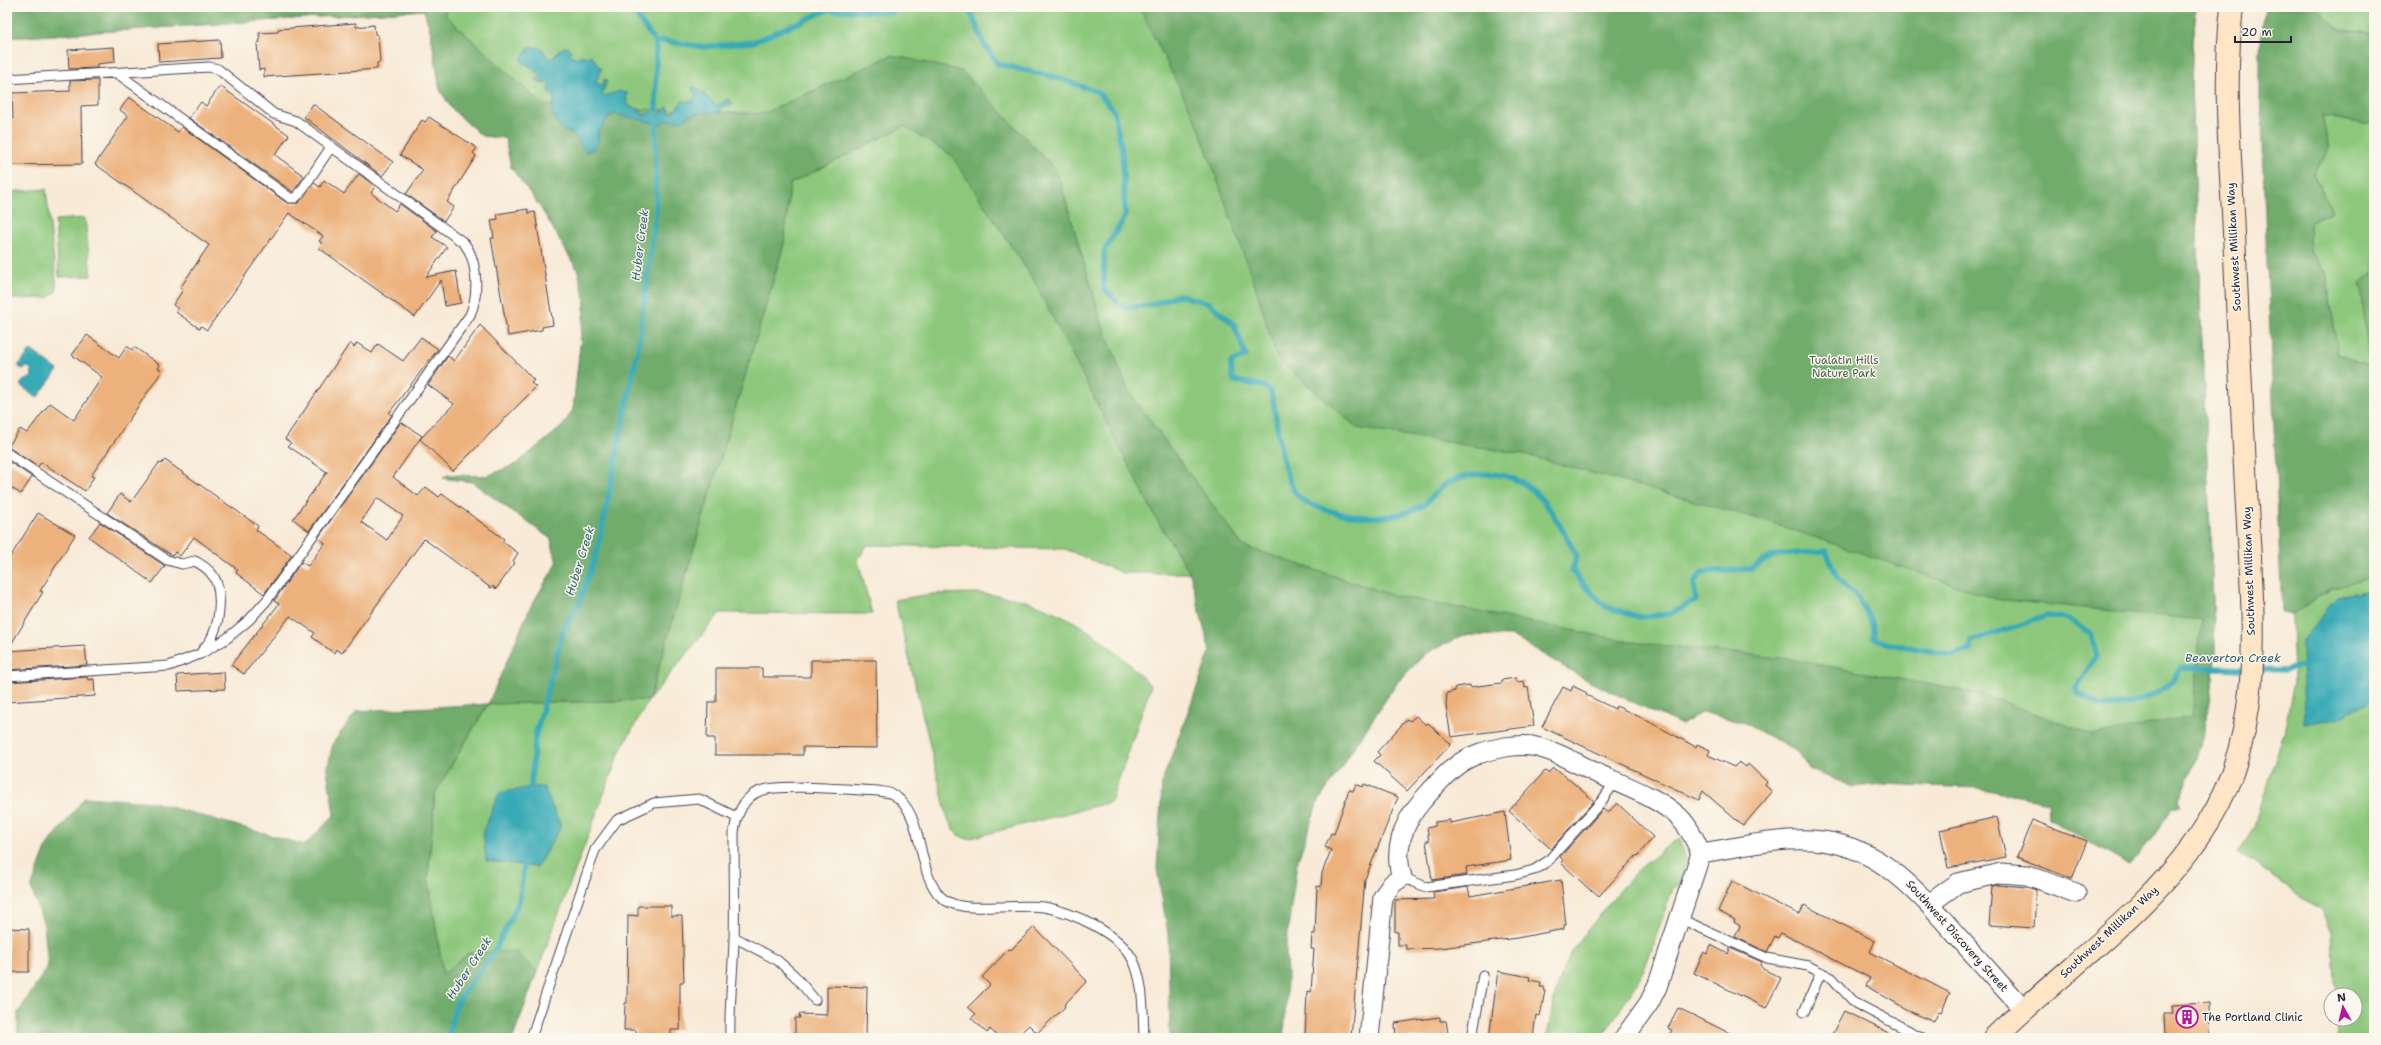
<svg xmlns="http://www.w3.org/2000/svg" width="2381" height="1045" font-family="'Shantell Sans',sans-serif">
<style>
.green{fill:#8cc77c;stroke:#57745c;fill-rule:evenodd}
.forest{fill:#71ac6c;stroke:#4a6754}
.water{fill:#39aab6;stroke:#2e6678}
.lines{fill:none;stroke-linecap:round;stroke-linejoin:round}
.stream{stroke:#39aab6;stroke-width:5.5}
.building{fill:#ecb17c;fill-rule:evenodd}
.lane-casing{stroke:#424052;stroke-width:11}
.street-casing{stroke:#424052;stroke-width:21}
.secondary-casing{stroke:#424052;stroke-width:24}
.lane{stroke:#fff;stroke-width:9}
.street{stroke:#fff;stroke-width:19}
.secondary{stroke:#fde5c5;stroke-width:22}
.labels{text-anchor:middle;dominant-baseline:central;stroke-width:3;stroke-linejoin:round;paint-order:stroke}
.street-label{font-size:11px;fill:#22223b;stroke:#fbf7ec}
.park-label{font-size:11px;fill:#475c52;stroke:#fbf7ec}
.poi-label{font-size:11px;fill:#22223b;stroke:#fbf7ec;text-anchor:start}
.water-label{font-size:12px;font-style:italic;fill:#2c5f72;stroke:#fbf7ec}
</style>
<rect width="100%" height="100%" fill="#fbf7ec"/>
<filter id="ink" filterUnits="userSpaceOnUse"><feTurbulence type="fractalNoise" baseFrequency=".025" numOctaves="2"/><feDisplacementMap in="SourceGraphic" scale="8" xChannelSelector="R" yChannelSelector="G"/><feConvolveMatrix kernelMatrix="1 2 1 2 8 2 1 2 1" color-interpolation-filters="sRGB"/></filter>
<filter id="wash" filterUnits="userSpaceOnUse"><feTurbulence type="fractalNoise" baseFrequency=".012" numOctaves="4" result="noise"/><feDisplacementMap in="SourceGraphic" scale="16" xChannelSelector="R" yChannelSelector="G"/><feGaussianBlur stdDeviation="0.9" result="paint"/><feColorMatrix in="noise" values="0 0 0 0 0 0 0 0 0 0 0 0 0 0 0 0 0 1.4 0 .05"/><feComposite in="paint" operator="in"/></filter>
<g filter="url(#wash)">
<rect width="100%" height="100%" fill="#f8ead7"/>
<path class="green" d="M 7,7 L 2196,7 L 2192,54 L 2191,89 L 2215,648 C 2213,701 2203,750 2179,798 L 2180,807 L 1791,725 L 1159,522 L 1190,573 L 1122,573 L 1065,549 L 867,545 L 858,560 L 872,614 L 720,613 L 649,700 L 620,751 L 537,972 L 514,951 L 443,974 L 428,876 L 435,793 L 488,704 L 649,700 L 784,244 L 790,184 L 904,126 L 832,82 L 763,114 L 673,110 L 641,430 L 530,608 L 557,563 L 551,539 L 472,482 L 443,478 L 448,475 L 487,476 L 516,464 L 562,427 L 573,410 L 585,301 L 578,271 L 541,208 L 511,167 L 505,138 L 482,136 L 452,109 L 440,90 L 431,33 L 424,10 L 7,38 ZM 561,826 L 537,867 L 525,865 Z
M 2315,7 L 2374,7 L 2374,34 L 2339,29 Z
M 2322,116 L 2365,124 L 2374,122 L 2374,271 L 2361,284 L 2370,366 L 2338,354 L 2326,272 L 2310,252 L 2310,221 L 2332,211 L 2314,174 L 2329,149 Z
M 46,189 L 57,290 L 49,298 L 13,299 L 7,294 L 7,192 Z
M 85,218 L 91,276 L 59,277 L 55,220 Z
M 2374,577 L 2374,590 L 2337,596 L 2338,718 L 2374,699 L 2374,1038 L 2338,1038 L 2337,1019 L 2355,1019 L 2355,995 L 2336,995 L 2332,932 L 2321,910 L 2238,852 L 2254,827 L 2284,733 L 2294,682 L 2292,615 L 2330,589 Z
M 978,593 C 996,596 1016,597 1032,603 C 1084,621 1114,648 1151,686 L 1111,802 L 967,839 L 958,835 L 948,820 L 895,600 L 931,594 Z
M 1680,838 L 1686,860 L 1681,884 L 1673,888 L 1646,965 L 1635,987 L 1601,1038 L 1547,1038 C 1551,1009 1558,976 1573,950 C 1579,940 1588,930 1595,921 C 1622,885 1642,862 1680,838 Z"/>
<path class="forest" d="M 7,7 L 446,7 L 445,15 L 543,105 L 763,114 L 892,55 L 962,71 L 1057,171 L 1102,323 L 1129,392 L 1243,546 L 1392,595 L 1632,642 L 1789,659 L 1982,694 L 2093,735 L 2192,716 L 2202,620 L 1995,599 L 1770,522 L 1523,454 L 1357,428 L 1277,358 L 1256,289 L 1197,123 L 1139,7 L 2196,7 L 2192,54 L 2191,89 L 2215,648 C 2213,701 2203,750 2179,798 L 2180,807 L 2173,807 L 2153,837 L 2130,865 L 2049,819 L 2048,802 L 1977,788 L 1882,784 L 1854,787 L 1810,770 L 1797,752 L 1745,723 L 1702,712 L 1682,725 L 1590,682 L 1512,636 L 1464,635 L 1425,654 L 1396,684 L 1317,804 L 1297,863 L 1286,944 L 1287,980 L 1284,1038 L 1170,1038 L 1168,934 L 1157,869 L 1162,782 L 1210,652 L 1190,573 L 1158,522 L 1033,279 L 951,155 L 904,126 L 790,184 L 784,244 L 649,700 L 488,704 L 435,793 L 428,876 L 443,974 L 469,953 L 515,951 L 537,972 L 513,1038 L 18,1038 L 18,1013 L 48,966 L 44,925 L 31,888 L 47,846 L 85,797 L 153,802 L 305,845 L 334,815 L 327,771 L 333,743 L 357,711 L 488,704 L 530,608 L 557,563 L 551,539 L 472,482 L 443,478 L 448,475 L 487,476 L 516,464 L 562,427 L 573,410 L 585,301 L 578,271 L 541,208 L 511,167 L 505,138 L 482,136 L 452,109 L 440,90 L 431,33 L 424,10 L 7,38 Z
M 2265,7 L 2315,7 L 2339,29 L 2374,34 L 2374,122 L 2365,124 L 2322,116 L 2329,149 L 2314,174 L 2332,211 L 2310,221 L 2310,252 L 2326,272 L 2338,354 L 2369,366 L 2361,284 L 2374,271 L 2374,577 L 2330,589 L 2292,615 L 2282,613 L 2260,98 L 2260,50 Z"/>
<path class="water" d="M 530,47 L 541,48 L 550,59 L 555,56 L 560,49 L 565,47 L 571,50 L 570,55 L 578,58 L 580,55 L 587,57 L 591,55 L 601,69 L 596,83 L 603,85 L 604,79 L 607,80 L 602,94 L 604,96 L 619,91 L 627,93 L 626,98 L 629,106 L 640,110 L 641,114 L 645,115 L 655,111 L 659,116 L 667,107 L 669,108 L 669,113 L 673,113 L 682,101 L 690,102 L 696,97 L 692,88 L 696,87 L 717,106 L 728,99 L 734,104 L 722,107 L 719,113 C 705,112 691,112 681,121 L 666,120 L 658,126 L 654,123 L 614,114 L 610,116 L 598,132 C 599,144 598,148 586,152 L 572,133 C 560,133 560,124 552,115 L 554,95 L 548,94 L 549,83 L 540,83 L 536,80 L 541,77 L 539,72 L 536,72 L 533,68 L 522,62 L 521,58 Z
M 31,350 L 58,370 L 37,398 L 20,385 L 23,381 L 32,377 L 31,369 L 28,367 L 22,369 L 18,366 Z
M 2374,590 L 2374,699 L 2338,718 L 2304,724 L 2302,643 L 2337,596 Z
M 531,787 L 544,787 L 561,826 L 537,867 L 486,861 L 483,831 L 499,793 Z"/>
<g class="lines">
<path class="stream" d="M 625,7 L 632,10 L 656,43
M 964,7 L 971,13 L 984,44 L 998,64 L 1055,77 L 1098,92 L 1114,111 L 1122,150 L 1125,217 L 1104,251 L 1104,289 L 1124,308 L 1151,305 L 1179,295 L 1209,303 L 1234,324 L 1246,356 L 1231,362 L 1232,376 L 1235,381 L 1264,386 L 1271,392 C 1279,424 1278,459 1293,489 C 1301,504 1315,506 1330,511 C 1359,519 1394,521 1422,506 C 1432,500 1437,487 1449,482 C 1461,476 1476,474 1490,474 C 1538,475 1556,519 1577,556 L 1572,570 L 1582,583 L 1606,607 L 1639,617 L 1670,614 L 1696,600 L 1694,583 L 1702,572 L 1749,569 L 1775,555 L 1826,551 L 1838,579 L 1856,595 L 1872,622 L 1874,638 L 1885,643 L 1953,655 L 1970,650 L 1971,641 L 2047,616 L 2066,618 L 2091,634 L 2097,656 L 2076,686 L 2077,692 L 2102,706 L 2132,703 L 2158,692 L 2172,682 L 2181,667 L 2247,669
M 656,43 L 663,41 L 704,47 L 753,42 L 828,10 L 893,12 L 904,7
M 2255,669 L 2285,670 L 2308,665
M 530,795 L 535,737 L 564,628 L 579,603 L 598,548 L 638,348 L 656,210 L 656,43
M 447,1038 L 457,1002 L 493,954 L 519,902 L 525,859"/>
</g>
<g id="blocks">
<path class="building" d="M 356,23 L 356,27 L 374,25 L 375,34 L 378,35 L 380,62 L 377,63 L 377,69 L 264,77 L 264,69 L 259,70 L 257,43 L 260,42 L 259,33 L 278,32 L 278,29 Z
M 220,40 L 221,58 L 159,62 L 158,44 Z
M 114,47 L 115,62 L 97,64 L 97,68 L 69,69 L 68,50 Z
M 98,80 L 98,105 L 81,106 L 82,164 L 7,165 L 7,119 L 13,119 L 12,93 L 70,91 L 70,81 Z
M 220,86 L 289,135 L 275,155 L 304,176 L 293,192 L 189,118 L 201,102 L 206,106 Z
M 129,97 L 178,132 L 182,127 L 287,203 L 298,203 L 314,183 L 320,187 L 324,180 L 344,194 L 359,174 L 375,186 L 371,193 L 395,211 L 400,204 L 437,231 L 432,237 L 447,247 L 426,277 L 456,271 L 461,303 L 445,306 L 441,280 L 415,317 L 319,248 L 322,243 L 319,241 L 323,236 L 289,213 L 207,330 L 201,326 L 200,329 L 176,312 L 178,309 L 173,305 L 183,290 L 180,288 L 209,245 L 95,164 L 128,116 L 120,110 Z
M 313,104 L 393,162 L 382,176 L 304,117 Z
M 429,117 L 477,148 L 473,153 L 476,156 L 447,202 L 454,207 L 444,221 L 406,194 L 423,170 L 400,155 L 422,120 L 425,122 Z
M 528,209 L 528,213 L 535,212 L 553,325 L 542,327 L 542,330 L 508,336 L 491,238 L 494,238 L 491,220 L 498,219 L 497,214 Z
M 480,325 L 534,380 L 531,383 L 536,387 L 453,471 L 420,439 L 454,404 L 428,385 L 448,356 L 454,361 Z
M 87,335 L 119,358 L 127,346 L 132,350 L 134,347 L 160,365 L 158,368 L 162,371 L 91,476 L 94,477 L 85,491 L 41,462 L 38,467 L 8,447 L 20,429 L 27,433 L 50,403 L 74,420 L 102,377 L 72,355 Z
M 421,337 L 438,349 L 389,413 L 392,415 L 309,531 L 293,519 L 327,472 L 288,446 L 291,443 L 285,439 L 350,343 L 354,347 L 357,343 L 372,353 L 378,344 L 403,361 Z
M 401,422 L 422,436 L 393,477 L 418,496 L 426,487 L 439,497 L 442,494 L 504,539 L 502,541 L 518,553 L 513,561 L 515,563 L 496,589 L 493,586 L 491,588 L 424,539 L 342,653 L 336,649 L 334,653 L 312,637 L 315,633 L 290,616 L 244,674 L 231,665 L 279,604 L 274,601 L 301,562 L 308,566 L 325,543 L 318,538 ZM 377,498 L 403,516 L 387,540 L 361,522 Z
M 7,460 L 32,477 L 21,494 L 7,485 Z
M 165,460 L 258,526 L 256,530 L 292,555 L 264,594 L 236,573 L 238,570 L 194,537 L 180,556 L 175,552 L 173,555 L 170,554 L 107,513 L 120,494 L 131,502 L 159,463 L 161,464 Z
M 38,513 L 75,535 L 40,591 L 43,592 L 7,651 L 85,646 L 87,665 L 7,670 L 7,562 Z
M 100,522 L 165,566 L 152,583 L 89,537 Z
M 811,660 L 876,660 L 877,748 L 803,747 L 803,755 L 715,755 L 715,738 L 707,738 L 708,702 L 716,702 L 716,668 L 762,668 L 762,677 L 811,677 Z
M 224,672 L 225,689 L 178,691 L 177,675 Z
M 87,677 L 88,680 L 94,679 L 95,696 L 7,702 L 7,682 Z
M 1516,678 L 1517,682 L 1524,681 L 1525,688 L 1528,687 L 1534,726 L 1451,737 L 1446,706 L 1447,693 L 1455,691 L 1455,687 L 1470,685 L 1470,687 L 1502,683 L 1502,680 Z
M 1573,686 L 1587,693 L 1586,695 L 1615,709 L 1616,706 L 1642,718 L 1696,747 L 1697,744 L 1710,750 L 1708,755 L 1734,767 L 1739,762 L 1746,767 L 1748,764 L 1767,782 L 1765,785 L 1772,792 L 1743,826 L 1703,791 L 1699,800 L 1542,727 L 1563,687 L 1571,691 Z
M 1416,716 L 1426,725 L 1428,723 L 1451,744 L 1407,791 L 1374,761 L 1380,755 L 1377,752 L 1407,719 L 1410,721 Z
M 1553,768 L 1557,771 L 1558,770 L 1594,801 L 1551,849 L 1509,811 L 1545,771 L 1548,773 Z
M 1356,784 L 1363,787 L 1364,784 L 1398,797 L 1365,879 L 1351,1038 L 1305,1038 L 1307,991 L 1311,992 L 1314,949 L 1311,949 L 1312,934 L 1315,934 L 1317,886 L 1321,887 L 1322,873 L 1331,850 L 1325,847 L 1331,833 L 1334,834 L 1349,790 L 1353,791 Z
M 1617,803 L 1653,837 L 1638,856 L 1637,855 L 1599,896 L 1592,890 L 1591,891 L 1561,863 L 1563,860 L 1560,857 L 1603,809 L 1608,813 Z
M 1505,812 L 1511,860 L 1466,867 L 1467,875 L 1432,880 L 1426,841 L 1429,841 L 1427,828 L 1435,826 L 1435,822 L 1450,820 L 1450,823 Z
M 1997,817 L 2006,857 L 1948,868 L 1940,830 Z
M 2032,820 L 2087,841 L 2072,879 L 2017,857 Z
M 1561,880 L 1566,925 L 1564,925 L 1564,929 L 1517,938 L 1441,948 L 1406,949 L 1406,945 L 1398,945 L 1398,932 L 1395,932 L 1395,900 L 1434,899 L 1433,892 L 1468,887 L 1470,896 Z
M 1732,881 L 1798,914 L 1800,914 L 1804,905 L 1875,941 L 1870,952 L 1950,993 L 1941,1012 L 1939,1011 L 1934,1022 L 1917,1015 L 1866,986 L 1870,978 L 1781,933 L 1778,938 L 1775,936 L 1767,952 L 1735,937 L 1740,926 L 1734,922 L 1735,920 L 1718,911 Z
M 1998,885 L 2027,887 L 2036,890 L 2034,928 L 1989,925 L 1992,886 Z
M 638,906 L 671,906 L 671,916 L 682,916 L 684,982 L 680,982 L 680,1030 L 671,1030 L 671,1038 L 636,1038 L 636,1030 L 624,1030 L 625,1003 L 627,1003 L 628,915 L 638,916 Z
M 1034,927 L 1087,981 L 1064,1005 L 1065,1007 L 1037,1033 L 1029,1025 L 1015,1038 L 999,1038 L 990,1029 L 987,1033 L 971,1018 L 976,1014 L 968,1007 L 990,985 L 982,977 L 1009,949 L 1011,950 Z
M 8,928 L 29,929 L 29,972 L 8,972 Z
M 1711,945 L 1728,954 L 1730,948 L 1762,962 L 1760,965 L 1763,969 L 1781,978 L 1766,1008 L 1694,973 L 1704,952 L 1707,954 Z
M 1498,971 L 1530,977 L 1529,980 L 1541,982 L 1540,987 L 1544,987 L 1545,991 L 1540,1016 L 1536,1015 L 1533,1038 L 1489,1038 Z
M 827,986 L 867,987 L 866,1038 L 795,1036 L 795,1018 L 800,1018 L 799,1014 L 827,1015 Z
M 2209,1003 L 2210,1038 L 2165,1038 L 2164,1013 L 2173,1013 L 2172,1005 Z
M 1678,1008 L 1693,1015 L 1739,1038 L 1667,1038 L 1672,1030 L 1668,1028 Z
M 1844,1011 L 1899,1038 L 1830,1038 Z
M 1440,1017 L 1440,1021 L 1446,1021 L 1449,1038 L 1396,1038 L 1395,1023 Z"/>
</g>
</g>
<g filter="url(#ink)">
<use href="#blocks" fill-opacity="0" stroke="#424052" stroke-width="1"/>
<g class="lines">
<g class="lane-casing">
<path id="lane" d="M 117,73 L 290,198 L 295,198 L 300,193 L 331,147
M 7,79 L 209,67 L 218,69 L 274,114 L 296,121 L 464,243 C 478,261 479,295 470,315 L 267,600 L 249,620 L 226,639 L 200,654 L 169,666 L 7,676
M 7,453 L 167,560 L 182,564 L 195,561 C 200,564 206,567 210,572 C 224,586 220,619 213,635 C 211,641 206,646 202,651
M 1402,877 L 1426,887 L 1515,875 L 1534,870 L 1548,861 L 1601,802 L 1615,782
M 1681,919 L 1767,958 L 1808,966 L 1832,978 L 1855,1003 L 1921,1037
M 734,937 L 777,960 L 794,975 L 815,1000
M 1804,1012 L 1821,972
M 531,1038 L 595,850 L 617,820 L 654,803 L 699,799 L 736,817
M 730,1038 C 729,1005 733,973 734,940 C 735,905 734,869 734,833 C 736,816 743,797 760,791 C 780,783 853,790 878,791 C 882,792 888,792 892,794 C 926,812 915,872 941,897 C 955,910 981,907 999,907 C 1014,907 1030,905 1044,907 C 1073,912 1120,934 1133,960 C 1144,982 1143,1014 1144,1038
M 1472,1038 L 1483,975"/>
</g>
<g class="street-casing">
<path id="street" d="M 1701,853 C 1741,847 1782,836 1822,841 C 1882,848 1921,895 1958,937 C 1980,961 2001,985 2023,1009
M 1929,904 L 1958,883 L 2001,873 L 2027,875 L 2076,893
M 1369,1038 L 1383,897 L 1392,884 L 1402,877 C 1393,851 1403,823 1421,802 C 1438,783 1454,762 1478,754 C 1494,748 1516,744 1532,746 C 1554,750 1574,762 1594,772 C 1622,785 1656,796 1679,817 C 1689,827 1695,840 1701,853 L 1657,987 L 1649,1003 L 1624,1038"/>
</g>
<g class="secondary-casing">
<path id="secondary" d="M 1994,1038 C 2066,967 2155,909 2209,821 C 2270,723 2251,598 2246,488 C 2241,396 2237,303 2233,211 C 2229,143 2224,74 2232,7"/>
</g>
<use href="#lane" class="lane"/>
<use href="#street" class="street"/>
<use href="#secondary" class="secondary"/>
</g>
</g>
<defs>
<g id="building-ring" transform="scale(1.15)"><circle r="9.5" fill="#fbf7ec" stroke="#b5179e" stroke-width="1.5"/><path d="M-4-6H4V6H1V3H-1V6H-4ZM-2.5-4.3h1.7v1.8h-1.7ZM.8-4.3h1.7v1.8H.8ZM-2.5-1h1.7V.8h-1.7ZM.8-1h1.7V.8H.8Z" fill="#b5179e"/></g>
</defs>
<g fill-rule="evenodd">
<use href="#building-ring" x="2187" y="1017"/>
</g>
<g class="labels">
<g class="street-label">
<text transform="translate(2234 247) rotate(-93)">Southwest Millikan Way</text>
<text transform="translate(2249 571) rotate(-92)">Southwest Millikan Way</text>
<text transform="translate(2109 932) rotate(-43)">Southwest Millikan Way</text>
<text transform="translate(1957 936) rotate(48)">Southwest Discovery Street</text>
</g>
<g class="park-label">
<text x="1844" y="360">Tualatin Hills<tspan x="1844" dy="13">Nature Park</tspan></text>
</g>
<g class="poi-label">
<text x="2202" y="1017">The Portland Clinic</text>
</g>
<g class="water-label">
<text transform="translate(640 245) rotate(-83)">Huber Creek</text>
<text transform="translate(580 561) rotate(-73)">Huber Creek</text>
<text x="2233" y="658">Beaverton Creek</text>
<text transform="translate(469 968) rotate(-57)">Huber Creek</text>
</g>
</g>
<rect width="2381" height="1045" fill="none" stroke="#fbf7ec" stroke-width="24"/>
<g transform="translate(2343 1007) rotate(352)"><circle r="19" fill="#fbf7ec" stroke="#a4a2a5"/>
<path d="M0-3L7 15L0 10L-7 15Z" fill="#b5179e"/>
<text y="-6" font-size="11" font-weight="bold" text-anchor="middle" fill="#22223b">N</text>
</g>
<path d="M2235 36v6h56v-6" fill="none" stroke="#22223b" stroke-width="2"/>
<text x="2241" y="36" font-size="12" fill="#22223b" stroke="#fbf7ec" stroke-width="3" paint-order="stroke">20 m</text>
</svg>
